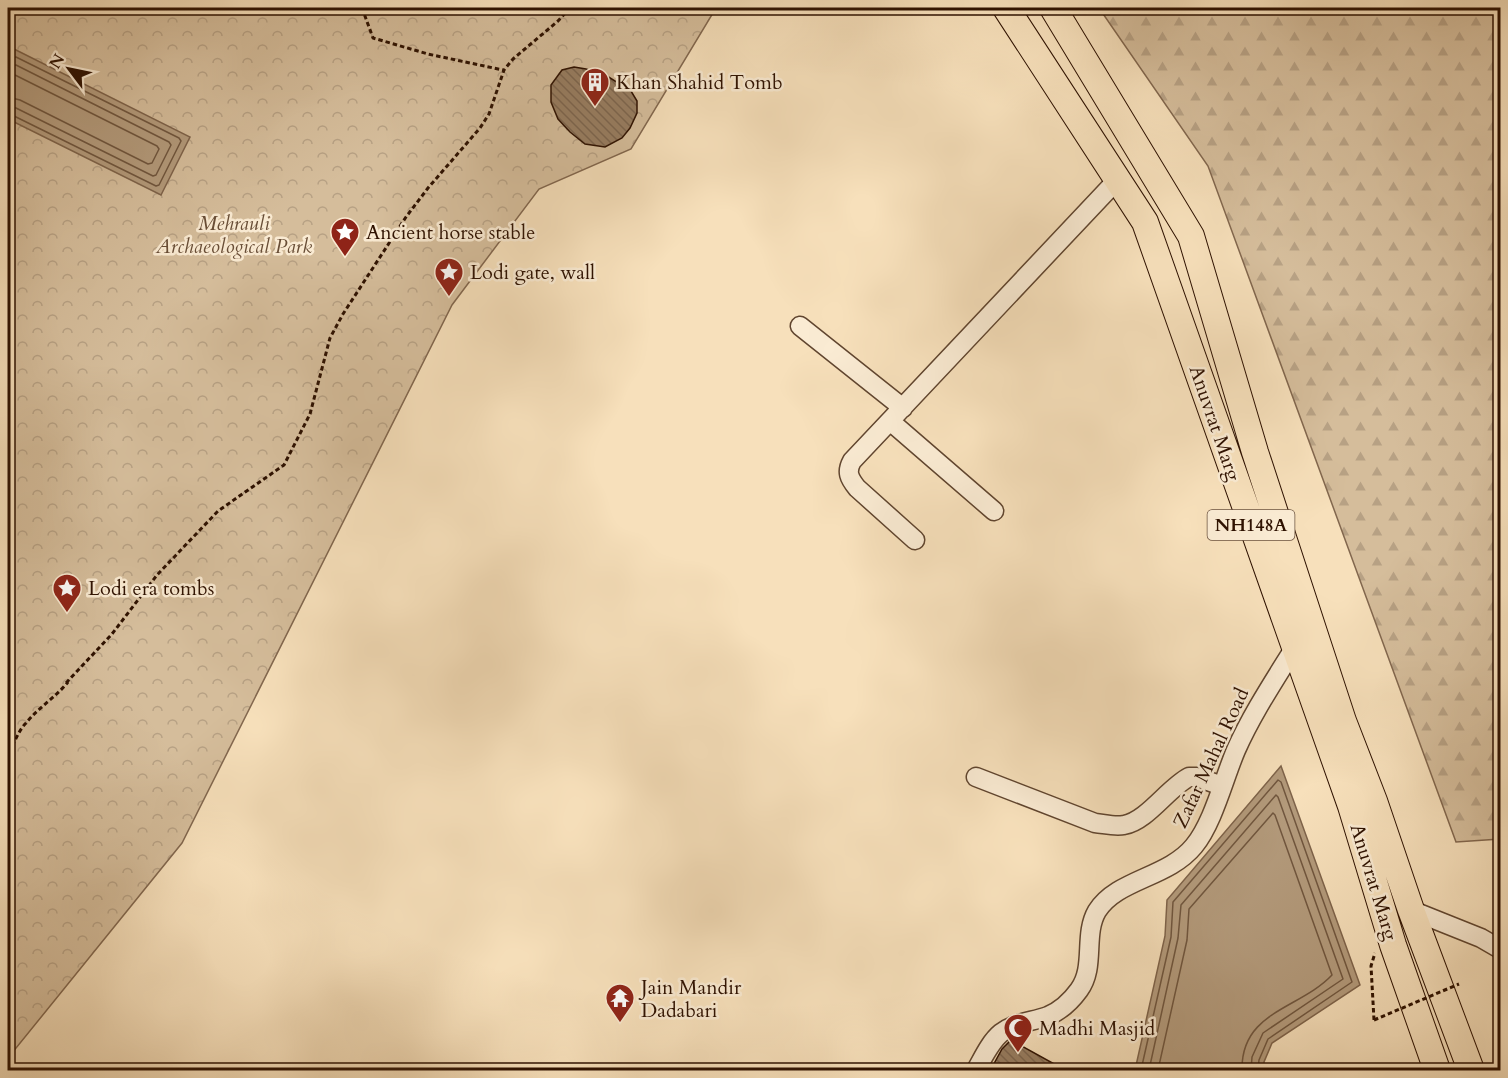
<svg xmlns="http://www.w3.org/2000/svg" width="1508" height="1078" font-family="Cardo,serif">
<style>
.forest{fill:url(#forest-firs);stroke:#82674e;stroke-width:1.5}
.park{fill:url(#park-crowns);stroke:#82674e;stroke-width:1.5}
.water{fill:#b39a7b;stroke:#7e634a;stroke-width:1.5}
.lines{fill:none;stroke-linecap:round;stroke-linejoin:round}
.shore{stroke:#70563e;stroke-width:1.5}
.building{fill:url(#building-back-hatch);stroke:#2e1100;stroke-width:1.5}
.minor-casing{stroke:#60452f;stroke-width:21}
.highway-casing{stroke:#2e1100;stroke-width:28}
.path{stroke:#2e1100;stroke-width:3;stroke-dasharray:4.5 3;stroke-linecap:butt}
.minor{stroke:#faebd3;stroke-width:18}
.highway{stroke:#f7e0bb;stroke-width:26}
.path-bridge{stroke:#2e1100;stroke-width:3;stroke-dasharray:4.5 3;stroke-linecap:butt}
.labels{text-anchor:middle;dominant-baseline:central;stroke-width:5;stroke-linejoin:round;paint-order:stroke}
.shield{fill:#faebd3;stroke:#6b523f;stroke-width:1.5}
.shield-label{font-size:18px;font-weight:bold;fill:#2e1100}
.poi-label{font-size:20px;fill:#2e1100;stroke:#faebd3;text-anchor:start}
.park-label{font-size:20px;font-style:italic;fill:#684d36;stroke:#faebd3}
.street-label{font-size:20px;fill:#2e1100;stroke:#faebd3}
</style>
<defs>
<pattern id="forest-firs" width="22" height="20" patternUnits="userSpaceOnUse" patternTransform="scale(1.5)"><rect width="22" height="20" fill="#d5bd9b"/><path d="M5 1l3.5 6h-7zM16 11l3.5 6h-7z" fill="#b7a184"/></pattern>
<pattern id="park-crowns" width="20" height="18" patternUnits="userSpaceOnUse" patternTransform="scale(1.5)"><rect width="20" height="18" fill="#d5bd9b"/><path d="M2 6a3 3 0 1 1 6 0M12 15a3 3 0 1 1 6 0" fill="none" stroke="#b7a184"/></pattern>
<pattern id="building-back-hatch" width="6" height="6" patternUnits="userSpaceOnUse" patternTransform="scale(1.5)"><rect width="6" height="6" fill="#977d61"/><path d="M-1 5l2 2M0 0l6 6M5-1l2 2" fill="none" stroke="#7c654e"/></pattern>
</defs>
<rect width="100%" height="100%" fill="#f7e0bb"/>
<filter id="stains"><feTurbulence type="fractalNoise" baseFrequency=".00333" numOctaves="4"/><feColorMatrix values="0 0 0 0 .2 0 0 0 0 .09 0 0 0 0 .02 0 0 0 .5 -.17"/></filter>
<radialGradient id="worn" r=".72"><stop offset=".6" stop-color="#630" stop-opacity="0"/><stop offset="1" stop-color="#630" stop-opacity=".3"/></radialGradient>
<path class="forest" d="M 1099,8 L 1500,8 L 1500,839 L 1456,842 L 1208,166 Z"/>
<path class="park" d="M 8,8 L 716,8 L 631,149 L 539,189 L 452,305 L 182,843 L 8,1058 Z"/>
<path class="water" d="M 12,48 L 190,137 L 161,195 L 8,119 L 8,57 Z
M 1281,766 L 1360,985 L 1272,1043 L 1264,1062 L 1264,1070 L 1135,1070 L 1165,936 L 1167,900 Z"/>
<g class="lines">
<path class="shore" d="M 8,58 L 16,57 L 179,138 L 181,141 L 159,185 L 156,186 L 12,115 L 8,114
M 8,66 L 16,65 L 169,142 L 171,145 L 156,175 L 153,176 L 16,108 L 8,106
M 8,75 L 15,75 L 157,146 L 159,149 L 152,163 L 148,164 L 20,100 L 8,97
M 1141,1070 L 1171,937 L 1173,902 L 1278,780 L 1281,782 L 1352,982 L 1268,1039 L 1259,1060 L 1258,1070
M 1149,1070 L 1178,938 L 1181,905 L 1276,795 L 1278,797 L 1343,979 L 1263,1033 L 1252,1057 L 1251,1070
M 1158,1070 L 1187,940 L 1189,909 L 1273,813 L 1275,815 L 1332,975 C 1300,1009 1241,1011 1242,1070"/>
</g>
<path class="building" d="M 574,67 L 586,69 L 607,76 L 631,91 L 637,101 L 637,113 L 630,128 L 622,138 L 605,147 L 585,144 L 570,132 L 558,119 L 551,102 L 551,85 L 562,70 Z
M 1011,1040 L 1067,1071 L 990,1071 L 1002,1049 Z"/>
<g class="lines">
<g class="minor-casing">
<path id="minor" d="M 800,326 L 903,408
M 890,421 L 994,511
M 915,540 L 857,488 C 849,478 846,472 852,461 L 1118,179
M 976,777 L 1095,823 C 1105,824 1115,827 1124,825 C 1147,821 1168,788 1189,777 L 1197,777 L 1222,786
M 1411,910 L 1481,938 L 1500,949
M 976,1070 C 983,1058 990,1042 1001,1033 C 1015,1022 1032,1022 1048,1016 C 1060,1011 1071,1001 1079,990 C 1096,967 1083,935 1097,911 C 1117,879 1168,878 1194,846 C 1213,823 1224,778 1236,750 C 1252,714 1274,681 1295,647"/>
</g>
<g class="highway-casing">
<path id="highway" d="M 1006,8 L 1145,222 L 1351,806 L 1393,945 L 1437,1070
M 1053,8 L 1191,236 L 1255,452 L 1343,721 L 1374,801 L 1411,910 L 1471,1070"/>
</g>
<path class="path" d="M 362,8 L 373,38 L 428,54 L 503,70
M 66,683 L 112,634 L 157,575 L 218,511 L 284,465 L 310,414 L 330,338 L 343,314 L 406,217 L 428,188 L 480,128 L 489,114 L 504,70 L 513,59 L 558,21 L 570,8
M 8,752 C 15,743 18,731 26,723 C 39,707 55,698 68,682
M 1374,1020 L 1371,966 L 1375,953"/>
<use href="#minor" class="minor"/>
<use href="#highway" class="highway"/>
<path class="path-bridge" d="M 1374,1020 L 1459,984"/>
</g>
<defs>
<g id="building-pin" transform="scale(1.5)"><path d="M0 17L-7.5 6A9.5 9.5 0 1 1 7.5 6Z" fill="#8f2418" stroke="#faebd3"/><path d="M-4-6H4V6H1V3H-1V6H-4ZM-2.5-4.3h1.7v1.8h-1.7ZM.8-4.3h1.7v1.8H.8ZM-2.5-1h1.7V.8h-1.7ZM.8-1h1.7V.8H.8Z" fill="#fff"/></g>
<g id="sight-pin" transform="scale(1.5)"><path d="M0 17L-7.5 6A9.5 9.5 0 1 1 7.5 6Z" fill="#8f2418" stroke="#faebd3"/><path d="M0-6L1.8-2.2L6-1.7L2.9 1.2L3.7 5.4L0 3.3L-3.7 5.4L-2.9 1.2L-6-1.7L-1.8-2.2Z" fill="#fff"/></g>
<g id="temple-pin" transform="scale(1.5)"><path d="M0 17L-7.5 6A9.5 9.5 0 1 1 7.5 6Z" fill="#8f2418" stroke="#faebd3"/><path d="M0-6L5-2H3V0L6.5 2.5H4V6H1.5V3h-3V6H-4V2.5H-6.5L-3 0V-2H-5Z" fill="#fff"/></g>
<g id="mosque-pin" transform="scale(1.5)"><path d="M0 17L-7.5 6A9.5 9.5 0 1 1 7.5 6Z" fill="#8f2418" stroke="#faebd3"/><path d="M3.5-4.9A6 6 0 1 0 3.5 4.9A5 5 0 1 1 3.5-4.9Z" fill="#fff"/></g>
</defs>
<g fill-rule="evenodd">
<use href="#building-pin" x="595" y="82"/>
<use href="#sight-pin" x="345" y="232"/>
<use href="#sight-pin" x="449" y="272"/>
<use href="#sight-pin" x="67" y="588"/>
<use href="#temple-pin" x="620" y="998"/>
<use href="#mosque-pin" x="1018" y="1028"/>
</g>
<g class="labels">
<rect class="shield" x="1207.5" y="510" width="87" height="30" rx="4.5"/>
<g class="shield-label">
<text x="1251" y="525">NH148A</text>
</g>
<g class="poi-label">
<text x="616" y="82">Khan Shahid Tomb</text>
<text x="366" y="232">Ancient horse stable</text>
<text x="470" y="272">Lodi gate, wall</text>
<text x="88" y="588">Lodi era tombs</text>
<text x="641" y="987">Jain Mandir<tspan x="641" dy="23">Dadabari</tspan></text>
<text x="1039" y="1028">Madhi Masjid</text>
</g>
<g class="park-label">
<text x="234" y="223">Mehrauli<tspan x="234" dy="23">Archaeological Park</tspan></text>
</g>
<g class="street-label">
<text transform="translate(1215 423) rotate(71)">Anuvrat Marg</text>
<text transform="translate(1211 758) rotate(-65)">Zafar Mahal Road</text>
<text transform="translate(1374 882) rotate(73)">Anuvrat Marg</text>
</g>
</g>
<rect width="1508" height="1078" fill="none" stroke="#f7e0bb" stroke-width="30"/>
<rect x="9" y="9" width="1490" height="1060" fill="none" stroke="#2e1100" stroke-width="3"/>
<rect x="15" y="15" width="1478" height="1048" fill="none" stroke="#2e1100" stroke-width="1.5"/>
<g transform="translate(69 69) rotate(302)" stroke="#faebd3" stroke-width="4.5" paint-order="stroke">
<path d="M0-4.5L10 22L0 15L-10 22Z" fill="#2e1100"/>
<text y="-9" font-size="16" font-weight="bold" text-anchor="middle" fill="#2e1100">N</text>
</g>
<rect width="100%" height="100%" filter="url(#stains)"/>
<rect width="100%" height="100%" fill="url(#worn)"/>
</svg>
